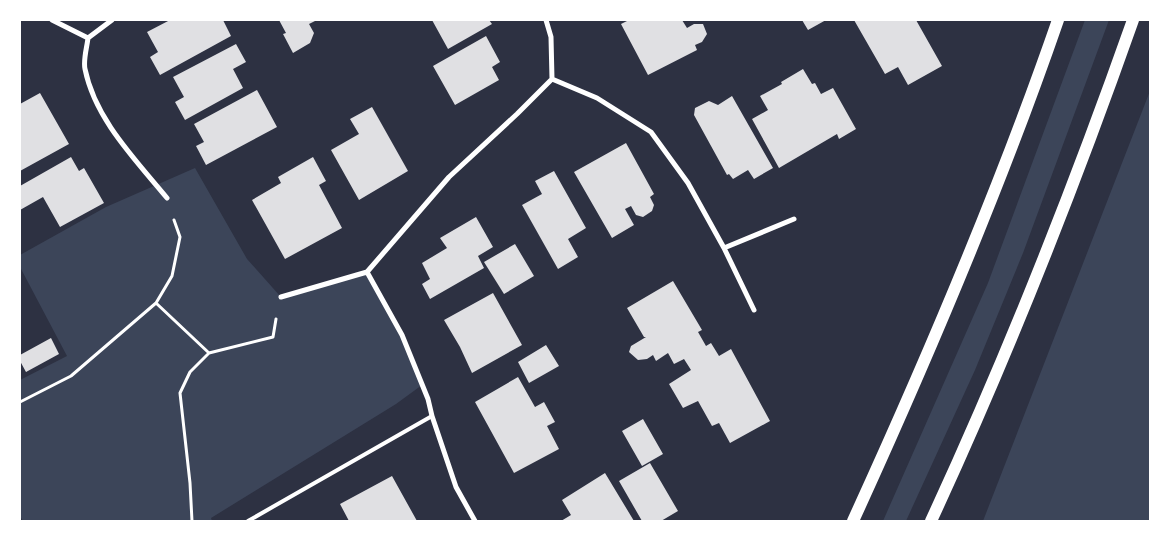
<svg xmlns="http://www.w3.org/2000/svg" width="1170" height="541" font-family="'DM Sans',sans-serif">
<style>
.green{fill:#3c4559}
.building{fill:#e0e0e3}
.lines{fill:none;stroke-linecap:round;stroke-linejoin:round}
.path{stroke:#fff;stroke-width:3}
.service{stroke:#fff;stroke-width:4}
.minor{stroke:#fff;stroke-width:5}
.primary{stroke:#fff;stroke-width:12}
</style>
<rect width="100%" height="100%" fill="#2d3142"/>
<path class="green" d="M 1085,20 L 1109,20 L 1023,253 L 975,370 L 906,521 L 883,521 L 988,283 Z
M 1150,91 L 1150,521 L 983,521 Z
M 195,168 L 247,259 L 280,296 L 367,272 L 402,335 L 422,385 L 396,404 L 211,518 L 212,521 L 23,521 L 20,516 L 20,380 L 67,356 L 20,267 L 20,255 L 106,207 Z"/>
<path class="building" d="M 170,20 L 223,20 L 231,36 L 160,75 L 150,57 L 158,52 L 147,32 Z
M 279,20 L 317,20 L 309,24 L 314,33 L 310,43 L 293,53 L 283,34 L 286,33 Z
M 432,20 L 489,20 L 492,24 L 448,49 Z
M 629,20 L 682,20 L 687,28 L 694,24 L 703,24 L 707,34 L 702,42 L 695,45 L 697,50 L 648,75 L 621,24 Z
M 802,20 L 826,20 L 808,30 Z
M 854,20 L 916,20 L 942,66 L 908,85 L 898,67 L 885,74 Z
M 486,36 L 500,62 L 492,67 L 499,80 L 455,105 L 433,66 Z
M 236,44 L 246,62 L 233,69 L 243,88 L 185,120 L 175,102 L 184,97 L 173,77 Z
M 803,69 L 812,84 L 815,83 L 821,94 L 833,88 L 856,129 L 839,139 L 837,134 L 779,168 L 752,119 L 768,110 L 760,96 L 782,84 L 781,82 Z
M 257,90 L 277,127 L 206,165 L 196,146 L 204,142 L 194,124 Z
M 40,93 L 69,144 L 20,171 L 20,104 Z
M 732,96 L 773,168 L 754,179 L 748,170 L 733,179 L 729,174 L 727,175 L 694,115 L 695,108 L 709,101 L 718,105 Z
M 372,107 L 408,171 L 359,200 L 331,150 L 359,134 L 350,119 Z
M 626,143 L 654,194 L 650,197 L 654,205 L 652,211 L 643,217 L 636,215 L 631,206 L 625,209 L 634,225 L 612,238 L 574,172 Z
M 71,157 L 79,171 L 84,168 L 104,203 L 60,227 L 43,197 L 20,210 L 20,186 Z
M 313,157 L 326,181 L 319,185 L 342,228 L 285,259 L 252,200 L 281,183 L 278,177 Z
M 554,171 L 586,228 L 568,239 L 578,257 L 558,269 L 522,205 L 542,194 L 535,181 Z
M 476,217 L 493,247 L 478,256 L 484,268 L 430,299 L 422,284 L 430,279 L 422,263 L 447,248 L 440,238 Z
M 515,244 L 534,276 L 504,294 L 484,262 Z
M 673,281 L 702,330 L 698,332 L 706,346 L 711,343 L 719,356 L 731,349 L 770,421 L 730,443 L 719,423 L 712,426 L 698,401 L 683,408 L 669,384 L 691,370 L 684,359 L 674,364 L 668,353 L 656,361 L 653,355 L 647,359 L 638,360 L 629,352 L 631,346 L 646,337 L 644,337 L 627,308 Z
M 493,293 L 522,345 L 472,373 L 460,347 L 444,320 Z
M 51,338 L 59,354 L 26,372 L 20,361 L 20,355 Z
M 546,345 L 559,366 L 529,383 L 518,362 Z
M 518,377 L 535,407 L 544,402 L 555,422 L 547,426 L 559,449 L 514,473 L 475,402 Z
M 643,419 L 663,454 L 642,466 L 622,431 Z
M 650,463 L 678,511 L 661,521 L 642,521 L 619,481 Z
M 605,473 L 634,521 L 561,521 L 571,515 L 562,500 Z
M 392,476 L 417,521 L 349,521 L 340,504 Z"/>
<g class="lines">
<path class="path" d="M 156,303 L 172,276 L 180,237 L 174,220
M 209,353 L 273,337 L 276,319
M 20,402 L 71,376 L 156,303 L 209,353 L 190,372 L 180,393 L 190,483 L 192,521"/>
<path class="service" d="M 248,521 L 432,416"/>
<path class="minor" d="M 52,20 L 88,38
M 112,20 L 88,38 C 87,47 83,60 85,69 C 95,119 135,159 167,198
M 552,79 L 597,98 L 651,132 L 688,183 L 724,248 L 754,310
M 724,248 L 794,219
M 367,272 L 402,335 L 428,399 L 432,416 L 456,487 L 475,521
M 281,297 L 367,272 L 449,177 L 517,114 L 552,79 L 551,37 L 546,20"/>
<path class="primary" d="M 853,521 C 928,357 999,191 1058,20
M 931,521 C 1007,357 1073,190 1133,20"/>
</g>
<rect width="1170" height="541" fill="none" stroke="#ffffff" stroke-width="42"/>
</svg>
